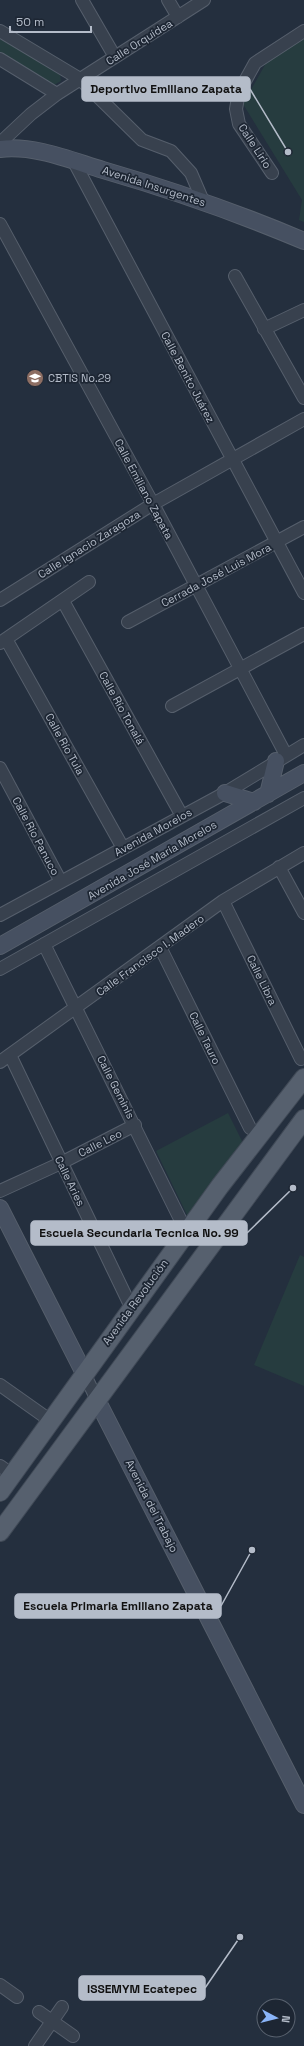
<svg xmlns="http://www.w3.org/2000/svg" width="304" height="2046" font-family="'Space Grotesk',sans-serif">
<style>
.green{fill:#263c3f}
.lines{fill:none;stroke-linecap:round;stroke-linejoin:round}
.minor-casing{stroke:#565f6c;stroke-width:14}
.secondary-casing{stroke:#565f6c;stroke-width:18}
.primary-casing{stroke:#414a57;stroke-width:20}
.minor{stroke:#38414e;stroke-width:12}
.secondary{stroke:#465061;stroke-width:16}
.primary{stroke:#56606e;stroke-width:18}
.labels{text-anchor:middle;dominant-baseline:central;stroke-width:3.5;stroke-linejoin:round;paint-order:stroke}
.street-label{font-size:11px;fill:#b4bcc9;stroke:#1d2633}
.poi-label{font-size:11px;fill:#b4bcc9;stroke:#1d2633;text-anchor:start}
.leader{fill:none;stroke:#b4bcc9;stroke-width:1.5}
.callout-dot{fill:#b4bcc9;stroke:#1d2633;stroke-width:1.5}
.callout{fill:#b4bcc9;stroke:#b4bcc9;stroke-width:1.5}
.callout-label{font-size:12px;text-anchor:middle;font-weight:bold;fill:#111}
</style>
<rect width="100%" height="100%" fill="#242f3e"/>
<path class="green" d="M 0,35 L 60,75 L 61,81 L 54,85 L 0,52 Z
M 304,36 L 304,222 L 299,220 L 302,200 L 243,104 L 266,63 Z
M 228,1113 L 243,1143 L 189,1219 L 156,1151 Z
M 300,1255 L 304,1257 L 304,1386 L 254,1365 Z"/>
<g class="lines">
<g class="minor-casing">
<path id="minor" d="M 82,0 L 115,57
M 168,0 L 178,17
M 0,31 L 80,79 L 142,140 L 171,151 L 191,173 L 203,201
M 0,59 L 57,94
M 0,143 L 31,114 L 57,94 L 204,0
M 73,160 L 304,593
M 272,173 L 239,124 L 236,109 L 239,92 L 255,63 L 304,31
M 0,224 L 153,504 L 286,755
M 235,276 L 304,398
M 264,329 L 304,310
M 0,600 L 153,504 L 304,419
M 63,601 L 182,816
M 128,622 L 304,527
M 6,639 L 123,848
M 0,643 L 89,582
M 172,706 L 304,634
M 0,768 L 61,882
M 279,867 L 304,913
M 223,901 L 301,1059
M 0,915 L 225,793 L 304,745
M 44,944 L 186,1231
M 160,947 L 250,1128
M 0,969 L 304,798
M 10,1055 L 131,1307
M 0,1062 L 223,901 L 304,853
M 0,1191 L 61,1163 L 135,1125
M 84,1373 L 97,1400
M 0,1385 L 51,1421
M 0,1466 L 13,1475
M 0,1985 L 17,1997
M 39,2012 L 73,2036
M 35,2046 L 62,2007"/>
</g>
<g class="secondary-casing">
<path id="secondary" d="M 0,149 C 35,145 70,160 103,170 C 172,190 238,213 304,241
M 225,793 L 254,802
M 268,794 L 276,761
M 0,946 L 304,773
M 0,1208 L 84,1373
M 97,1400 L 304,1805"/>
</g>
<g class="primary-casing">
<path id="primary" d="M 0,1492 L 220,1186 L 304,1078
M 0,1532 L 304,1119"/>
</g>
<use href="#minor" class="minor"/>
<use href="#secondary" class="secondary"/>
<use href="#primary" class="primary"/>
</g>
<defs>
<g id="school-disc" transform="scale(0.9)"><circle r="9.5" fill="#8d6e63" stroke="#1d2633"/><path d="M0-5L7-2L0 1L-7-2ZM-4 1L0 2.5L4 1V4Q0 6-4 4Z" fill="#fff"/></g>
</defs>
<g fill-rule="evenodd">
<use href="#school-disc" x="35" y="378"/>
</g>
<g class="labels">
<g class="street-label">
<text transform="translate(139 42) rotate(-32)">Calle Orquídea</text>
<text transform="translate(255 146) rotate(57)">Calle Lirio</text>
<text transform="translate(154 186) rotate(18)">Avenida Insurgentes</text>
<text transform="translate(188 377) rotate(62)">Calle Benito Juárez</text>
<text transform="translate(144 489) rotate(62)">Calle Emiliano Zapata</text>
<text transform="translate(89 544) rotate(-32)">Calle Ignacio Zaragoza</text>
<text transform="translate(216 575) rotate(-28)">Cerrada José Luis Mora</text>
<text transform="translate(122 708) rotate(61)">Calle Río Tonalá</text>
<text transform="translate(65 744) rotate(61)">Calle Río Tula</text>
<text transform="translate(153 832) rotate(-29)">Avenida Morelos</text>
<text transform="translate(36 836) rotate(62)">Calle Río Panuco</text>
<text transform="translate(152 860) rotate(-30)">Avenida José María Morelos</text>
<text transform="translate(150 955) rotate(-36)">Calle Francisco I. Madero</text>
<text transform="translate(262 980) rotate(64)">Calle Libra</text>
<text transform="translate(205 1038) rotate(64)">Calle Tauro</text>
<text transform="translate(116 1087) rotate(63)">Calle Geminis</text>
<text transform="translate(100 1143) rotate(-27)">Calle Leo</text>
<text transform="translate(70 1181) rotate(64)">Calle Aries</text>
<text transform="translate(135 1302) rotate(-54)">Avenida Revolución</text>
<text transform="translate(152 1506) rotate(63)">Avenida del Trabajo</text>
</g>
<g class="poi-label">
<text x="48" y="378">CBTIS No.29</text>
</g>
</g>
<path class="leader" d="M288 152L250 89M293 1188L247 1233M252 1550L221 1606M240 1937L205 1988"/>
<g class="callout-dot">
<circle cx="288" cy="152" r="4"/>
<circle cx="293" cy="1188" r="4"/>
<circle cx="252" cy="1550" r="4"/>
<circle cx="240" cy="1937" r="4"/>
</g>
<g class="callout">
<rect x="82" y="77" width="168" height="24" rx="4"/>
<rect x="31" y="1221" width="216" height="24" rx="4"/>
<rect x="15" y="1594" width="206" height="24" rx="4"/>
<rect x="79" y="1976" width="126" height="24" rx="4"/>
</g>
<g class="callout-label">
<text x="166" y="93">Deportivo Emiliano Zapata</text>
<text x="139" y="1237">Escuela Secundaria Tecnica No. 99</text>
<text x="118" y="1610">Escuela Primaria Emiliano Zapata</text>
<text x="142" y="1993">ISSEMYM Ecatepec</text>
</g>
<g transform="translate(276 2018) rotate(97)"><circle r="19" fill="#1d2633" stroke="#59626f"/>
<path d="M0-3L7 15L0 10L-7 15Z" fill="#8ab4f8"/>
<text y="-6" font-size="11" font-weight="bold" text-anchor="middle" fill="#b4bcc9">N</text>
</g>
<path d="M10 26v6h81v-6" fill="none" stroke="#b4bcc9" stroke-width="2"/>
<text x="16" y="26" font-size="12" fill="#b4bcc9" stroke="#1d2633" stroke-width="3" paint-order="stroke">50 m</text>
</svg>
